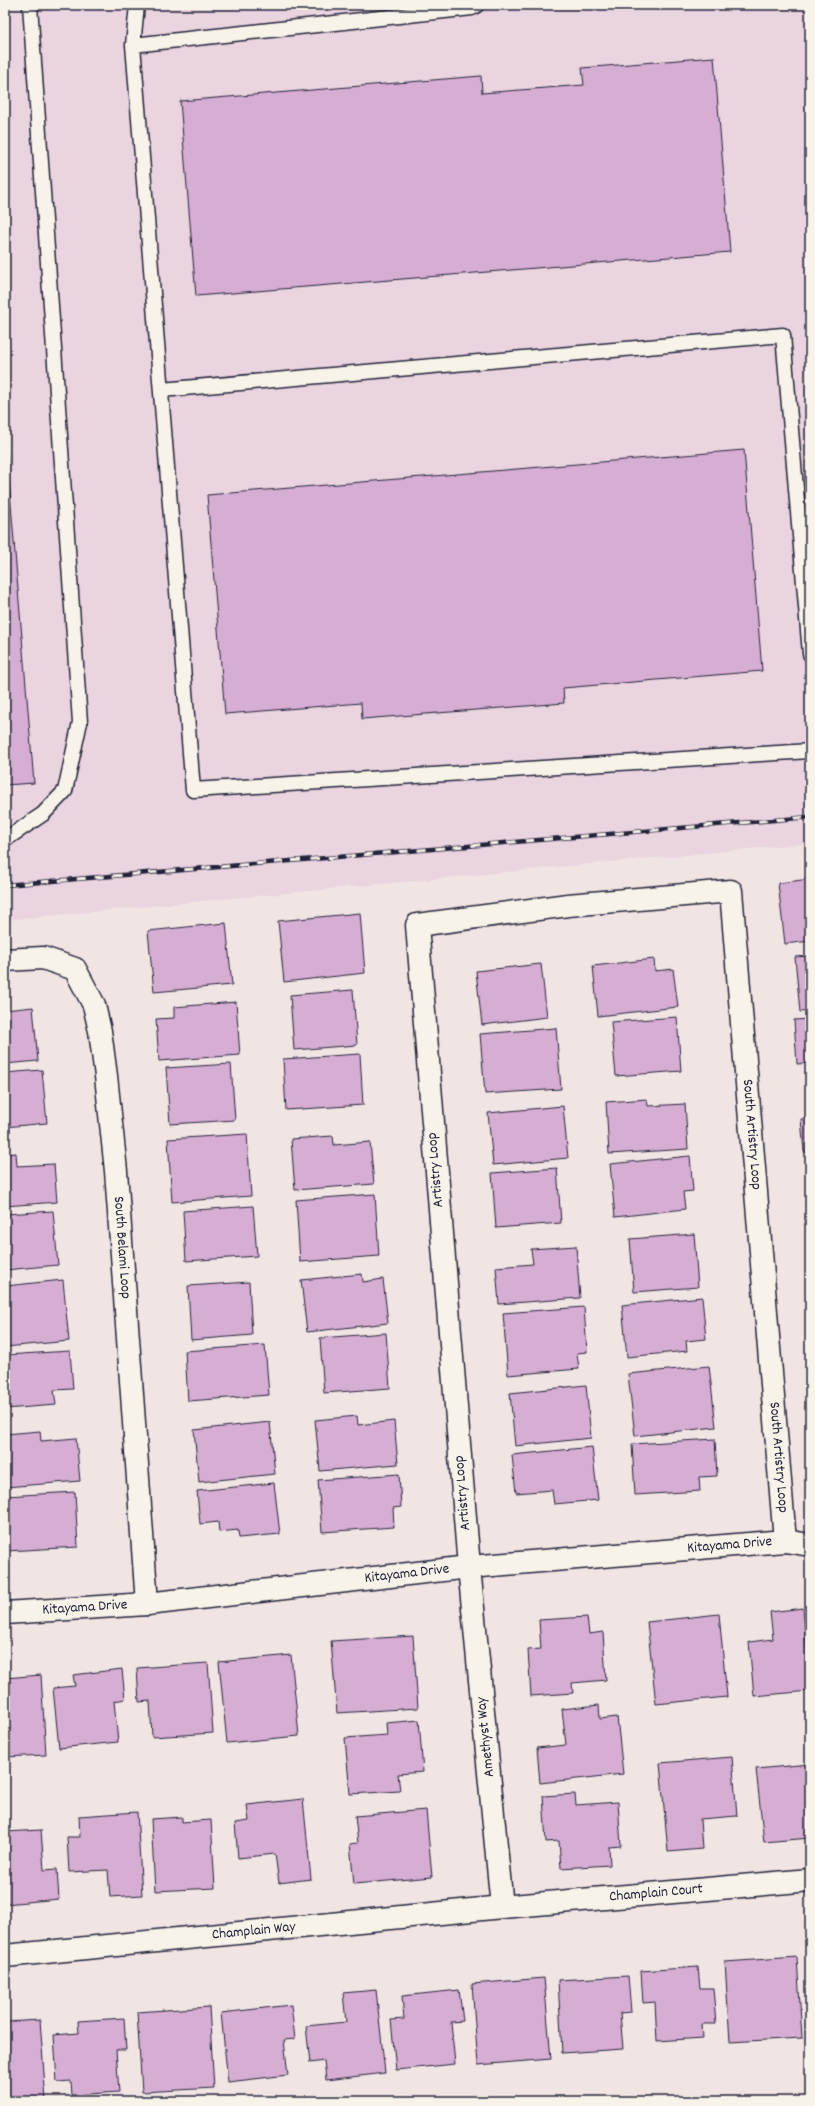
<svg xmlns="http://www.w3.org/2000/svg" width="815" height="2106" font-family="Dekko,sans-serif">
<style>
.built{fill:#e9d4df}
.building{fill:#d7aed3;stroke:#22223b}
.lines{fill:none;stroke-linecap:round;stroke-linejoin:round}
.lane-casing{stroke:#22223b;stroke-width:17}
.street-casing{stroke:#22223b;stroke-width:25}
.lane{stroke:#f7f3e8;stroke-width:14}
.street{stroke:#f7f3e8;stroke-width:22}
.rail-casing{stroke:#22223b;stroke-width:4.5}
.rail{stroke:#f7f3e8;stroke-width:3;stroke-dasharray:9;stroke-linecap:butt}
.labels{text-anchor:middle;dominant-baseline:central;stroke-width:4;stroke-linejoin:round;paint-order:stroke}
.street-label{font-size:15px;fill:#22223b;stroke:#f7f3e8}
</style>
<rect width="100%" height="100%" fill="#f1e5e4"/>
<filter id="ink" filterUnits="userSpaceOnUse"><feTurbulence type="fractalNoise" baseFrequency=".025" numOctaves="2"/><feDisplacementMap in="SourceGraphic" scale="8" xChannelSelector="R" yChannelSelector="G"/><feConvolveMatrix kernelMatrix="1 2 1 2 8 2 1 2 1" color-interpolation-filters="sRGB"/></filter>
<g filter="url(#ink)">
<path class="built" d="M 5,5 L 810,5 L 810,843 L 5,920 Z"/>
<path class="building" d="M 714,57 L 730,252 L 196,296 L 180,101 L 481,76 L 482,93 L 584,85 L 582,68 Z
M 5,432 L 34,783 L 5,785 Z
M 744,450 L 762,671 L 563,688 L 564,703 L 362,719 L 361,703 L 225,714 L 207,495 Z
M 810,879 L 810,941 L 785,944 L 778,883 Z
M 360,913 L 365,973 L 284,982 L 278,921 Z
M 226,923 L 232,985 L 154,992 L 148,931 Z
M 810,956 L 810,1011 L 800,1012 L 795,957 Z
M 654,959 L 655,971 L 673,969 L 678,1007 L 598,1016 L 593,966 Z
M 541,964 L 547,1017 L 482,1025 L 476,971 Z
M 353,990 L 357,1045 L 294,1050 L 290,995 Z
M 236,1002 L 240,1055 L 159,1061 L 156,1019 L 174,1018 L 174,1007 Z
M 33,1007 L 38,1061 L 5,1064 L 5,1010 Z
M 677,1017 L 681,1071 L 616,1076 L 611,1022 Z
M 810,1019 L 810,1063 L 797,1064 L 794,1020 Z
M 556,1028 L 561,1089 L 485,1094 L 480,1034 Z
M 360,1054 L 363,1105 L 286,1110 L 283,1059 Z
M 231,1064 L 235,1120 L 170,1124 L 166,1068 Z
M 42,1070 L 47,1123 L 5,1127 L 5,1073 Z
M 647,1099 L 648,1106 L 685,1104 L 688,1149 L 609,1154 L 606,1102 Z
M 563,1106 L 568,1158 L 493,1165 L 488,1113 Z
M 810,1118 L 810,1152 L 804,1152 L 801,1119 Z
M 247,1134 L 251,1196 L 172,1202 L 168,1139 Z
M 333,1136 L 334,1145 L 370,1142 L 374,1184 L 295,1190 L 291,1139 Z
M 16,1153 L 17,1166 L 54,1164 L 57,1202 L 5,1206 L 5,1154 Z
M 690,1156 L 693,1191 L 683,1192 L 685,1209 L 615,1217 L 610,1164 Z
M 557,1168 L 561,1223 L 496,1228 L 492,1173 Z
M 375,1194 L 379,1256 L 300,1262 L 296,1200 Z
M 253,1206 L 257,1256 L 186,1261 L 183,1211 Z
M 53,1211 L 58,1265 L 5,1270 L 5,1214 Z
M 694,1234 L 698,1287 L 634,1292 L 630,1239 Z
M 576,1246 L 580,1298 L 499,1304 L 496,1267 L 533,1264 L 531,1249 Z
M 362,1274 L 363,1282 L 383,1279 L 388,1323 L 307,1332 L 301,1280 Z
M 63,1280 L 69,1341 L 5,1347 L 5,1286 Z
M 249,1282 L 252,1335 L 191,1340 L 188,1286 Z
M 702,1297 L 706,1339 L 686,1341 L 687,1351 L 627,1357 L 622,1305 Z
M 584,1307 L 587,1352 L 577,1353 L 579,1369 L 508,1375 L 503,1313 Z
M 386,1333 L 390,1388 L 324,1393 L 320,1338 Z
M 265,1345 L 269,1395 L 188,1401 L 185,1351 Z
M 70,1351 L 73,1389 L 54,1390 L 56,1405 L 5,1409 L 5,1355 Z
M 709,1366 L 716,1427 L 635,1436 L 628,1374 Z
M 586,1385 L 591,1438 L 515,1446 L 510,1393 Z
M 357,1416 L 358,1425 L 394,1421 L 398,1464 L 320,1471 L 315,1420 Z
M 270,1422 L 275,1474 L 199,1482 L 194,1430 Z
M 40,1431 L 41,1441 L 76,1438 L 80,1481 L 5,1487 L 5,1434 Z
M 715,1439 L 717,1476 L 699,1477 L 700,1491 L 635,1495 L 632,1444 Z
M 592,1447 L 598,1500 L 554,1504 L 552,1490 L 516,1493 L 512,1455 Z
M 399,1474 L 401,1507 L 393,1508 L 394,1527 L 322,1532 L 318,1480 Z
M 274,1483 L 280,1534 L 239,1538 L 238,1530 L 219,1532 L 218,1522 L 200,1524 L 197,1491 Z
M 75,1492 L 78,1547 L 7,1551 L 5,1496 Z
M 803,1608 L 810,1691 L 754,1696 L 749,1642 L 773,1639 L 770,1612 Z
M 719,1614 L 727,1697 L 656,1704 L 647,1622 Z
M 587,1617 L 589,1634 L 603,1632 L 606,1680 L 572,1683 L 573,1693 L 531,1696 L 528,1650 L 541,1649 L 539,1620 Z
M 413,1636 L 418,1708 L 337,1713 L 331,1641 Z
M 291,1655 L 299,1736 L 227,1743 L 219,1662 Z
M 208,1663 L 213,1733 L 152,1737 L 150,1701 L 139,1702 L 137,1668 Z
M 122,1669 L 125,1699 L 114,1701 L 118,1742 L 59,1748 L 53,1688 L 75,1686 L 73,1675 Z
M 41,1675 L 46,1755 L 5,1757 L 5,1678 Z
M 599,1705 L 600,1719 L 617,1717 L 623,1774 L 540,1783 L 537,1748 L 566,1745 L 562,1709 Z
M 419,1720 L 423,1772 L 398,1774 L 400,1791 L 350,1794 L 345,1738 L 387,1735 L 386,1723 Z
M 732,1757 L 737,1816 L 700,1819 L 702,1849 L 668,1852 L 660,1763 Z
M 810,1764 L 810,1838 L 764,1842 L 756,1769 Z
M 575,1794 L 576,1805 L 618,1802 L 621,1846 L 609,1847 L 610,1865 L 561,1868 L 559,1841 L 546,1842 L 543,1796 Z
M 303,1799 L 311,1879 L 279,1883 L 275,1854 L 238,1858 L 235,1823 L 249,1821 L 247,1805 Z
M 426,1810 L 432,1877 L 354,1884 L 350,1844 L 358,1843 L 355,1816 Z
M 137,1812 L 142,1895 L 110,1897 L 108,1870 L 69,1872 L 67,1837 L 80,1837 L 79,1816 Z
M 182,1817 L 182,1822 L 211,1820 L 215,1888 L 155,1891 L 151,1819 Z
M 41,1830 L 44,1870 L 57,1869 L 59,1899 L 5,1904 L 5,1832 Z
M 797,1957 L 802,2038 L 730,2042 L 725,1962 Z
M 698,1967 L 700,1988 L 713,1988 L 716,2024 L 702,2024 L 703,2038 L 657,2041 L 655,2002 L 643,2003 L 641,1971 Z
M 628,1976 L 631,2012 L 620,2013 L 623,2049 L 562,2053 L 558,1980 Z
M 544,1978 L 551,2059 L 478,2065 L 472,1984 Z
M 376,1990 L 385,2073 L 326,2080 L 324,2061 L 310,2063 L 306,2026 L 346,2022 L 343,1993 Z
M 459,1990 L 463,2021 L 451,2022 L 455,2064 L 396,2070 L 391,2020 L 404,2019 L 402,1996 Z
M 291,2005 L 295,2039 L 284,2040 L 288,2075 L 228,2082 L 221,2013 Z
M 209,2007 L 214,2088 L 142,2092 L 137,2012 Z
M 124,2018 L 126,2050 L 116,2050 L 119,2092 L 72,2095 L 71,2081 L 57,2082 L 54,2035 L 79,2033 L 78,2021 Z
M 40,2020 L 46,2101 L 5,2101 L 5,2052 L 8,2052 L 6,2022 Z"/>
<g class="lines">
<g class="lane-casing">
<path id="lane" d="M 137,5 L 133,45 L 193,790 L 810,751
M 133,45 L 472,8 L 477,5
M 161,390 L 783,335 L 810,654
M 5,837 L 9,837 L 43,814 L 65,791 L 80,722 L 30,5"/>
</g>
<g class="street-casing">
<g id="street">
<path id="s1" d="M 5,960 L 43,958 L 75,969 L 94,1005 L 100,1031 L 106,1076 L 116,1171 L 147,1604"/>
<path id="s2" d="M 5,1613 L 147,1604 L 469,1567 L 785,1541 L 810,1545"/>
<path id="s3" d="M 502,1907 L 469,1567 L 417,925 L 568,905 L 731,891 L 785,1541"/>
<path id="s4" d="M 5,1956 L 502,1907 L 810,1880"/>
</g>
</g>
<use href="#lane" class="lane"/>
<use href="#street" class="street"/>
<g class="rail-casing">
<path id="rail" d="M 5,885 L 810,817"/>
</g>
<use href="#rail" class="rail"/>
</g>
</g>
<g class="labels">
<g class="street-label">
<text stroke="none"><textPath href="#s3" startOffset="1546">South Artistry Loop</textPath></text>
<text transform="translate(436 1170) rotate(-95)">Artistry Loop</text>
<text stroke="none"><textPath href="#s1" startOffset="357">South Belami Loop</textPath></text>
<text stroke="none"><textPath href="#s3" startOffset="1870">South Artistry Loop</textPath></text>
<text transform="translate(463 1493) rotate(-95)">Artistry Loop</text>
<text stroke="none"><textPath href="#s2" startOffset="728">Kitayama Drive</textPath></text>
<text stroke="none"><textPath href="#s2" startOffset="404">Kitayama Drive</textPath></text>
<text stroke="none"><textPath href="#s2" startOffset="80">Kitayama Drive</textPath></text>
<text transform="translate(486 1737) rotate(-96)">Amethyst Way</text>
<text stroke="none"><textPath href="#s4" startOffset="654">Champlain Court</textPath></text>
<text stroke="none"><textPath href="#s4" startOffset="250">Champlain Way</textPath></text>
</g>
</g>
<rect width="815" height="2106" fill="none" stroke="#f7f3e8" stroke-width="20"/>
<rect x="10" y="10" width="795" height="2086" fill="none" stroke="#22223b" stroke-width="1.5" filter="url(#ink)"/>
</svg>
